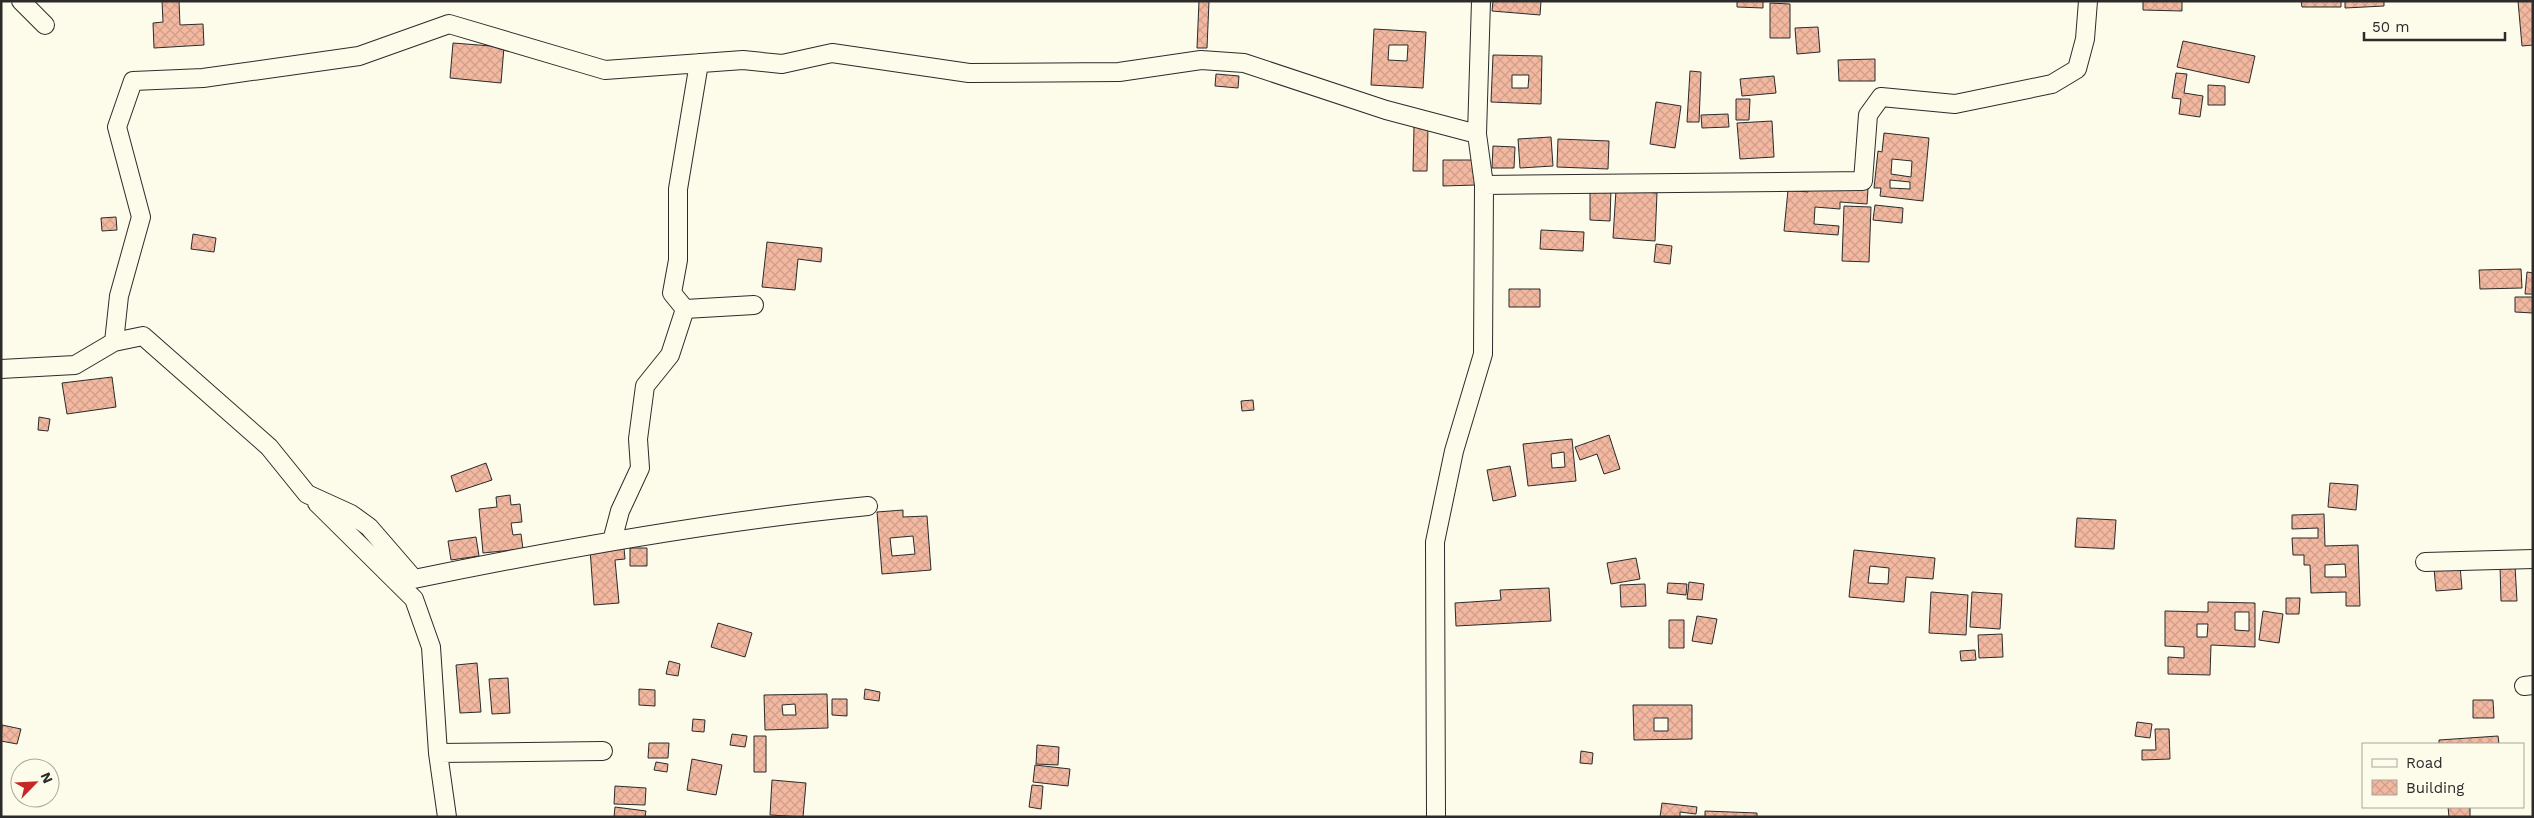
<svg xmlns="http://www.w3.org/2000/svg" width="2534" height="818" font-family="'Work Sans',sans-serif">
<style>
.building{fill:url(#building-cross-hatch);stroke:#2b2b2b;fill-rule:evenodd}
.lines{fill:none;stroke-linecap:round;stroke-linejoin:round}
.street-casing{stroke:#2b2b2b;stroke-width:20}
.street{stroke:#fdfbea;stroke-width:18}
</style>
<defs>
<pattern id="building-cross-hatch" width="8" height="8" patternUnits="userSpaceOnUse" patternTransform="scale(1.25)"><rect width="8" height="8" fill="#f2b8a0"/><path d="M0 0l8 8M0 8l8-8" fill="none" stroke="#d09e8a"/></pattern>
</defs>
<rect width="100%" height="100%" fill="#fdfbea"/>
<path class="building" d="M 162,1 L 179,1 L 180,25 L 203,24 L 204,45 L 154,48 L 153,23 L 163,22 Z
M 1199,1 L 1209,1 L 1207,48 L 1197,48 Z
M 1493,1 L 1541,1 L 1540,15 L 1492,11 Z
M 1737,1 L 1763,1 L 1763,8 L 1737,7 Z
M 2143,1 L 2182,1 L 2182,11 L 2143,10 Z
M 2301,1 L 2341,1 L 2341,7 L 2302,7 Z
M 2345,1 L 2384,1 L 2384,6 L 2345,8 Z
M 2518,1 L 2533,1 L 2533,45 L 2522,46 Z
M 1770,3 L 1790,4 L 1790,38 L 1770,38 Z
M 1818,27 L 1820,52 L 1797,54 L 1795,28 Z
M 1374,29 L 1426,32 L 1423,88 L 1371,85 ZM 1389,45 L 1408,45 L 1407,61 L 1388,60 Z
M 2183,41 L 2255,56 L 2249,83 L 2177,67 Z
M 453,43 L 504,47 L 501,83 L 450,78 Z
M 1493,55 L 1542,56 L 1541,104 L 1491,102 ZM 1512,75 L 1529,75 L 1528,88 L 1512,88 Z
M 1875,59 L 1875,81 L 1839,81 L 1838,60 Z
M 1690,71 L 1701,72 L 1699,122 L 1687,122 Z
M 2176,73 L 2187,74 L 2184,93 L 2203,96 L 2200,117 L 2179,114 L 2181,99 L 2172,98 Z
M 1216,74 L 1239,76 L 1238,88 L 1215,86 Z
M 1774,76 L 1776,93 L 1742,96 L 1740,79 Z
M 2208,85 L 2225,86 L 2225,105 L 2208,105 Z
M 1736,99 L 1750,99 L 1749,120 L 1736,120 Z
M 1656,102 L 1681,106 L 1675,148 L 1650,144 Z
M 1728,114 L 1729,127 L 1702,128 L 1701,115 Z
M 1772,121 L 1774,157 L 1740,159 L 1737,123 Z
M 1414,127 L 1428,127 L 1427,171 L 1413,171 Z
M 1884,133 L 1929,138 L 1923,201 L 1880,196 L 1881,188 L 1874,188 L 1878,151 L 1882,152 ZM 1892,159 L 1912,161 L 1911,177 L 1891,174 ZM 1890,180 L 1910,182 L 1910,189 L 1890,188 Z
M 1551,137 L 1553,166 L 1520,168 L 1518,139 Z
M 1558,139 L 1609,141 L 1608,169 L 1557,167 Z
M 1493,146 L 1515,147 L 1514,168 L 1492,168 Z
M 1443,160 L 1476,160 L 1476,185 L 1443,186 Z
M 1808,184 L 1868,189 L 1867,204 L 1840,202 L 1840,209 L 1815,207 L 1814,224 L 1839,226 L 1838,235 L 1784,231 L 1788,190 L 1808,192 Z
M 1590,187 L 1611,188 L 1610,221 L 1590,220 Z
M 1616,190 L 1657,193 L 1655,241 L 1613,238 Z
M 1875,205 L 1903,208 L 1902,223 L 1873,220 Z
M 1844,206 L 1871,207 L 1869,262 L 1842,261 Z
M 116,217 L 117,230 L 102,231 L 101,218 Z
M 1541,230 L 1584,232 L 1583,251 L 1540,249 Z
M 193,234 L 216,238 L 214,252 L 191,249 Z
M 767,242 L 822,248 L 821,262 L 798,259 L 795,290 L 762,287 Z
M 1656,244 L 1672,246 L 1670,264 L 1654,262 Z
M 2521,269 L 2522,288 L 2480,289 L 2479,270 Z
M 2527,272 L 2533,273 L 2533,294 L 2525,294 Z
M 1509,289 L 1540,289 L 1540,307 L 1509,307 Z
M 2515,297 L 2533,297 L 2533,313 L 2515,312 Z
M 112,377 L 116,407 L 67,414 L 62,383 Z
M 1253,400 L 1254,410 L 1242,411 L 1241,401 Z
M 39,417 L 50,419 L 48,431 L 38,430 Z
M 1609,435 L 1620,469 L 1604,474 L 1597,454 L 1580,460 L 1575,447 Z
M 1572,439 L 1576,481 L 1528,486 L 1523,444 ZM 1564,452 L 1565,467 L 1552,468 L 1551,454 Z
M 486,463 L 492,480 L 456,492 L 451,476 Z
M 1510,466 L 1516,496 L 1493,501 L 1487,470 Z
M 2330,483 L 2358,485 L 2356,510 L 2328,507 Z
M 510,495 L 511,505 L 520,504 L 522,522 L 511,523 L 513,535 L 521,534 L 523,549 L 483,553 L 479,509 L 497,507 L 496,497 Z
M 903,510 L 903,517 L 927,516 L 931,570 L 882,574 L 877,512 ZM 913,536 L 915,554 L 892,556 L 890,538 Z
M 2324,514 L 2325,546 L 2358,545 L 2360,606 L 2346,606 L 2346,592 L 2311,593 L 2310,565 L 2304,565 L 2304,555 L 2293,555 L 2292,538 L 2318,538 L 2318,528 L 2292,529 L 2292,515 ZM 2345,564 L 2346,577 L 2325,577 L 2325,565 Z
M 2077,518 L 2116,520 L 2114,549 L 2075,547 Z
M 476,537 L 479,556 L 451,560 L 448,541 Z
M 624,548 L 625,559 L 615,560 L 619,603 L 594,605 L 590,549 Z
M 630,548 L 647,548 L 647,566 L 630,566 Z
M 1854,550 L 1935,558 L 1933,579 L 1906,577 L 1904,602 L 1849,597 ZM 1870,566 L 1889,568 L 1888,584 L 1868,583 Z
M 1636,558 L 1640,579 L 1611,584 L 1607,563 Z
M 2460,566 L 2462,589 L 2436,591 L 2434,568 Z
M 2500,566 L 2515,566 L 2517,601 L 2501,601 Z
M 1689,582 L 1704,584 L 1702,600 L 1687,599 Z
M 1668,583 L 1687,584 L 1686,595 L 1667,593 Z
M 1645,584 L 1646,606 L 1621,607 L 1620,585 Z
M 1549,588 L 1551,621 L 1456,626 L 1455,603 L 1501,600 L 1500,590 Z
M 1931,592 L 1968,595 L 1966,635 L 1929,633 Z
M 1972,592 L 2002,594 L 2000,629 L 1970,627 Z
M 2286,598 L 2300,598 L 2299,614 L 2286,614 Z
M 2208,602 L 2255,603 L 2255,647 L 2211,645 L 2210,675 L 2168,674 L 2168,657 L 2184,658 L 2184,647 L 2165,646 L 2165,611 L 2208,612 ZM 2235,612 L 2249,612 L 2249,631 L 2235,630 ZM 2197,624 L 2208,624 L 2207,637 L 2197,637 Z
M 2263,611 L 2283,614 L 2279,643 L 2259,640 Z
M 1697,616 L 1717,619 L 1712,644 L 1692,641 Z
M 1669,620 L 1684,620 L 1684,648 L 1669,648 Z
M 718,623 L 752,633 L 745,657 L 711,647 Z
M 2002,634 L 2003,657 L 1979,658 L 1978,635 Z
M 1975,650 L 1976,660 L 1961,661 L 1960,651 Z
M 669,661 L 680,664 L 678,676 L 666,674 Z
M 477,663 L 481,712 L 460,713 L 456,665 Z
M 508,678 L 510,713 L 492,714 L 489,679 Z
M 639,689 L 655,690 L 655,706 L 639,705 Z
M 865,689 L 880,692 L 879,701 L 864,699 Z
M 827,694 L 828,728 L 765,730 L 764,695 ZM 795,704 L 796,715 L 783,715 L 782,705 Z
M 832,699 L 847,699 L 847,716 L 832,715 Z
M 2473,700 L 2493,700 L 2494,718 L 2473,718 Z
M 1633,705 L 1692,705 L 1692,739 L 1634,740 ZM 1654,718 L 1668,718 L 1668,731 L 1654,731 Z
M 693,719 L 705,720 L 704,732 L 692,731 Z
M 2137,722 L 2152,724 L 2150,738 L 2135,736 Z
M 2,725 L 21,729 L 17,744 L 1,741 Z
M 2155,729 L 2169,729 L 2170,759 L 2142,760 L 2142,750 L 2156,750 Z
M 732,734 L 747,736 L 745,747 L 730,745 Z
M 754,736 L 766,736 L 766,772 L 754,772 Z
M 2498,736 L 2499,744 L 2439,744 L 2439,740 Z
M 649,743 L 669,743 L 668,758 L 648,758 Z
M 1037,745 L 1059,747 L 1058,765 L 1036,764 Z
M 1581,751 L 1593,753 L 1592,764 L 1580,763 Z
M 692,759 L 722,765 L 716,795 L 687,790 Z
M 656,762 L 668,764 L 667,772 L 654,770 Z
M 1035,765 L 1070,769 L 1068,786 L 1033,782 Z
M 772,780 L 806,783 L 803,817 L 770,815 Z
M 1032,785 L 1043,786 L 1041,809 L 1029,807 Z
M 615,786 L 646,788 L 645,805 L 614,804 Z
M 1662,803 L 1697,807 L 1696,814 L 1680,812 L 1680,817 L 1660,817 Z
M 615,807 L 646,811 L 645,817 L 614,817 Z
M 2448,807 L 2470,807 L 2470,817 L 2449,817 Z
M 1705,811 L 1757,813 L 1757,817 L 1705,817 Z"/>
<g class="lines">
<g class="street-casing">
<path id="street" d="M 21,1 L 45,25
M 1484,185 L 1863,181 L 1868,115 L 1881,97 L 1955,104 L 2052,84 L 2077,69 L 2085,39 L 2088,1
M 685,309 L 754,305
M 114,342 L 143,336 L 269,447 L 307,494 L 351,514 L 369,527 L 414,579 C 564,548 715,521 868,506
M 1,369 L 75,365 L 114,342 L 119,296 L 141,217 L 117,127 L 133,81 L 203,78 L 359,56 L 449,24 L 605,70 L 743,60 L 782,64 L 832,53 L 969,73 L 1119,72 L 1201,60 L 1244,63 L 1386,110 L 1477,134
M 317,503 L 414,599 L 431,647 L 438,753 L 447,817
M 612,541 L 620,511 L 640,468 L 638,439 L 645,386 L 670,355 L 685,309 L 672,293 L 678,260 L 678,189 L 699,63
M 2425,562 L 2533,559
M 2524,686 L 2533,685
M 438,753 L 603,751
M 1436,817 L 1435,542 L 1454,451 L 1483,354 L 1484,185 L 1477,134 L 1481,1"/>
</g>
<use href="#street" class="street"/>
</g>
<rect width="2534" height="818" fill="none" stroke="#2b2b2b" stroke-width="5"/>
<rect x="2362" y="743" width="162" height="65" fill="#fdfbea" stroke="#a9a89e"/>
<rect x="2372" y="759" width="25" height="8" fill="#fdfbea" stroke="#a9a89e"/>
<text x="2406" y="768" font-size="15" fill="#2b2b2b">Road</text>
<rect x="2372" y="780" width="25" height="15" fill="url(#building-cross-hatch)" stroke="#a9a89e"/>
<text x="2406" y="793" font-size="15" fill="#2b2b2b">Building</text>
<g transform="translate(35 783) rotate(66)"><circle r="24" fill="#fdfbea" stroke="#a9a89e"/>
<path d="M0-4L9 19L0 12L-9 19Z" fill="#c62828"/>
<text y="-8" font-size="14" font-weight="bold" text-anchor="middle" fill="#2b2b2b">N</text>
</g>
<path d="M2364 32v8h141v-8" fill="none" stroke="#2b2b2b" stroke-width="2.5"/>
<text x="2372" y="32" font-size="15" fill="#2b2b2b" stroke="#fdfbea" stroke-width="4" paint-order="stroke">50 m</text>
</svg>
